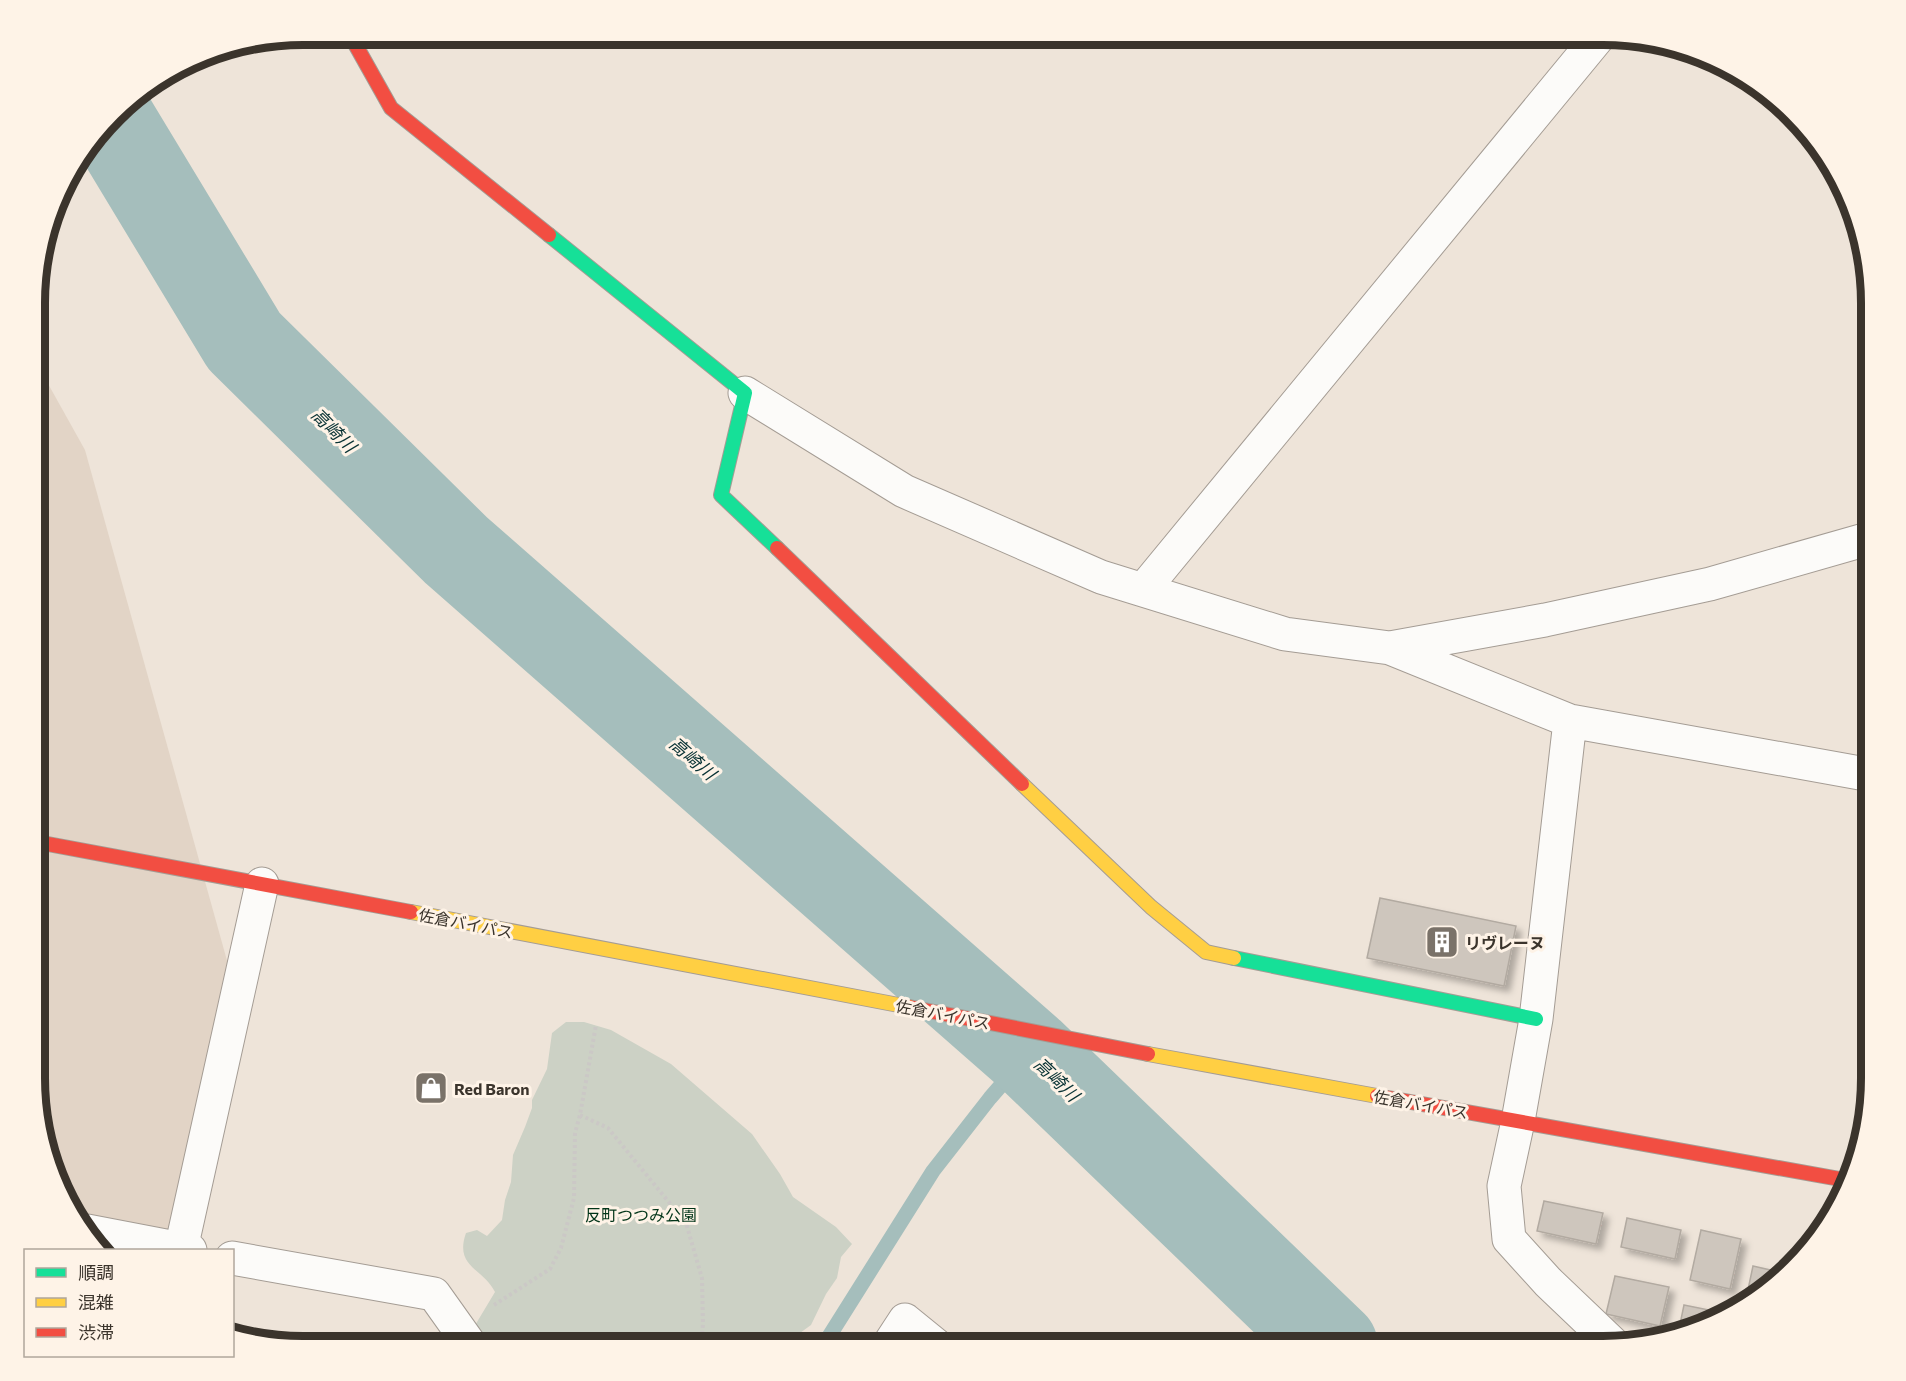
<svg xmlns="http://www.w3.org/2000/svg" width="1906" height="1381" font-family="Commissioner,'Noto Sans JP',sans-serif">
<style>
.commercial{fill:#e2d4c6}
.green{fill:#ccd1c5}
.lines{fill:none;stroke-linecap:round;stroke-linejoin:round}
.stream{stroke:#a5bebc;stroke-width:15}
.river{stroke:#a5bebc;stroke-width:90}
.building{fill:#cec6bd;stroke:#b2aaa1;stroke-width:1.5;filter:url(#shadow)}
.street-casing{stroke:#a49c94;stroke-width:35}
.fast-casing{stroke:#a49c94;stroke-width:16}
.slow-casing{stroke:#a49c94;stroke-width:16}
.jam-casing{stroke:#a49c94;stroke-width:16}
.path{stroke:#cbc8c6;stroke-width:4;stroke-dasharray:3 3;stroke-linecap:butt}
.street{stroke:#fcfbf9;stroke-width:33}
.fast{stroke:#16e098;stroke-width:14}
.slow{stroke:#ffcf43;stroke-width:14}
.jam{stroke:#f24e42;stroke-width:14}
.labels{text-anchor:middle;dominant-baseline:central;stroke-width:6;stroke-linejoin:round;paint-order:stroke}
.street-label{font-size:16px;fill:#3b342c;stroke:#fef3e7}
.poi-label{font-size:16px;font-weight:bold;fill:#3b342c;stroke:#fef3e7;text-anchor:start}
.park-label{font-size:16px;fill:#013418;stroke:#fef3e7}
.water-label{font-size:18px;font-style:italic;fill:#073133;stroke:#fef3e7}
.rim{fill:none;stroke:#3b342c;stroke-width:8}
</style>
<defs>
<filter id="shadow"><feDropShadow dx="5.5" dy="5.5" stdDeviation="3" flood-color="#0004"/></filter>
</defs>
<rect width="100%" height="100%" fill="#eee4d9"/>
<path class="commercial" d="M 37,364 L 85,450 L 231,975 L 173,1235 L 74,1216 L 70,1212 L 37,1113 Z"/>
<path class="green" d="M 566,1022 L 584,1022 L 611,1030 L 671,1064 L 752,1134 L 780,1174 L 793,1197 L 836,1227 L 852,1244 L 841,1257 L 837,1278 L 826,1294 L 811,1325 L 782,1346 L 510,1346 L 506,1344 L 473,1346 L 474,1327 L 495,1292 C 483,1268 454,1267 466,1233 L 477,1230 L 487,1236 L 502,1220 L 505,1200 L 511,1182 L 513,1155 L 525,1127 L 532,1108 L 532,1100 L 547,1069 L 552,1033 Z"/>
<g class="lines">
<path class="stream" d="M 823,1346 L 933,1171 L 990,1098 L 1029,1053"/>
<path class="river" d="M 111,121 L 244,341 L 456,550 L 1029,1053 L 1333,1346"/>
</g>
<path class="building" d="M 1380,898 L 1516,926 L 1504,986 L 1367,958 Z
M 1544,1201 L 1603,1213 L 1596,1244 L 1537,1231 Z
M 1627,1218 L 1681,1230 L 1675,1259 L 1621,1247 Z
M 1701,1230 L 1741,1239 L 1730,1289 L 1690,1280 Z
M 1753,1266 L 1779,1272 L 1746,1299 Z
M 1615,1276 L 1669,1287 L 1660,1326 L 1606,1314 Z
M 1684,1305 L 1719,1312 L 1717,1320 L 1679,1329 Z"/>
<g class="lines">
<g class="street-casing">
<path id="street" d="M 745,393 L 904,491 L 1101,577 L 1285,634 L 1390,648 L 1545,620 L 1710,584 L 1871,538
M 1143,590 L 1600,35
M 1390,648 L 1570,721 L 1871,775
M 1570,721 L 1536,1019 L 1518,1121 L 1504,1186 L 1509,1239 L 1548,1282 L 1613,1344
M 87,1231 L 181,1249 L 181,1250
M 190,1250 L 181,1249 L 262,884
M 232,1258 L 434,1294 L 471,1346
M 888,1346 L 905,1320 L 937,1346"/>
</g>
<g class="fast-casing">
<path id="fast" d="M 549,235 L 745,393 L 721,495 L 777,548
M 1234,958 L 1536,1019"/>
</g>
<g class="slow-casing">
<path id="slow" d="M 1022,784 L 1151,907 L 1206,952 L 1234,958
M 411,912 L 909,1007
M 1148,1054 L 1377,1096"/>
</g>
<g class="jam-casing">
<path id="jam" d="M 350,35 L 391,108 L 549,235
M 777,548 L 1022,784
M 37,842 L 411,912
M 909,1007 L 1148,1054
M 1377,1096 L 1851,1181"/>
</g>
<path class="path" d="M 580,1115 L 608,1128 L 686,1223 L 702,1278 L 703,1324 L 701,1346
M 494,1305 L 550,1269 L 561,1248 L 574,1198 L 575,1133 L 580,1115 L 596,1025"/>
<use href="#street" class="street"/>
<use href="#fast" class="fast"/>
<use href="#slow" class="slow"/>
<use href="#jam" class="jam"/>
</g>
<defs>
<g id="building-square" transform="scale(1.725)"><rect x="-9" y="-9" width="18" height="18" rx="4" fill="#7a7269" stroke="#fef3e7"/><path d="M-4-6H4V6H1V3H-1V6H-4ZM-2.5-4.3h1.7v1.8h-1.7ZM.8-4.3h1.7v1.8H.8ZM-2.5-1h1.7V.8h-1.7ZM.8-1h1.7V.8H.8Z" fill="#fff"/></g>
<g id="shop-square" transform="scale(1.725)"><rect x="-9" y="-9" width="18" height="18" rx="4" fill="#7a7269" stroke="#fef3e7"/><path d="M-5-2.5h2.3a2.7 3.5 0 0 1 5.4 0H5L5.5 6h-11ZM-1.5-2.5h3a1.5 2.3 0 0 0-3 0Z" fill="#fff"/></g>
</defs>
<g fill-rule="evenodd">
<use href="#building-square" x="1442" y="942"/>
<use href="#shop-square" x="431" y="1088"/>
</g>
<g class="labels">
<g class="street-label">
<text transform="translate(466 923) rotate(11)">佐倉バイパス</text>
<text transform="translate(943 1014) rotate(11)">佐倉バイパス</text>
<text transform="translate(1421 1104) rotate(10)">佐倉バイパス</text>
</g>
<g class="poi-label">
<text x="1465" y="942">リヴレーヌ</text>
<text x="454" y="1088">Red Baron</text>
</g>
<g class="park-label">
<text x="641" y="1214">反町つつみ公園</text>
</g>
<g class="water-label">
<text transform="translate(334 430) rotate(45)">高崎川</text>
<text transform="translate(693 758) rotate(41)">高崎川</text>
<text transform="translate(1057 1079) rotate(44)">高崎川</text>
</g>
</g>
<path d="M0 0H1906V1381H0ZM303 45H1603A258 258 0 0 1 1861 303V1078A258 258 0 0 1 1603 1336H303A258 258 0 0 1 45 1078V303A258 258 0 0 1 303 45Z" fill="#fef3e7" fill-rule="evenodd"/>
<path class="rim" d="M303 45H1603A258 258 0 0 1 1861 303V1078A258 258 0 0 1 1603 1336H303A258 258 0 0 1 45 1078V303A258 258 0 0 1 303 45Z"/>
<rect x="24" y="1249" width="210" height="108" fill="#fef3e7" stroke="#b0a79c" stroke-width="1.5"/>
<rect x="36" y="1268" width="30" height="9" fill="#16e098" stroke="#b0a79c" stroke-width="1.5"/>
<text x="78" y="1279" font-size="18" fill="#3b342c">順調</text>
<rect x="36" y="1298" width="30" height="9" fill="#ffcf43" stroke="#b0a79c" stroke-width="1.5"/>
<text x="78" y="1309" font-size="18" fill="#3b342c">混雑</text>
<rect x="36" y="1328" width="30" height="9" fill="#f24e42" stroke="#b0a79c" stroke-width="1.5"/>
<text x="78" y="1339" font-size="18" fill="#3b342c">渋滞</text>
</svg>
